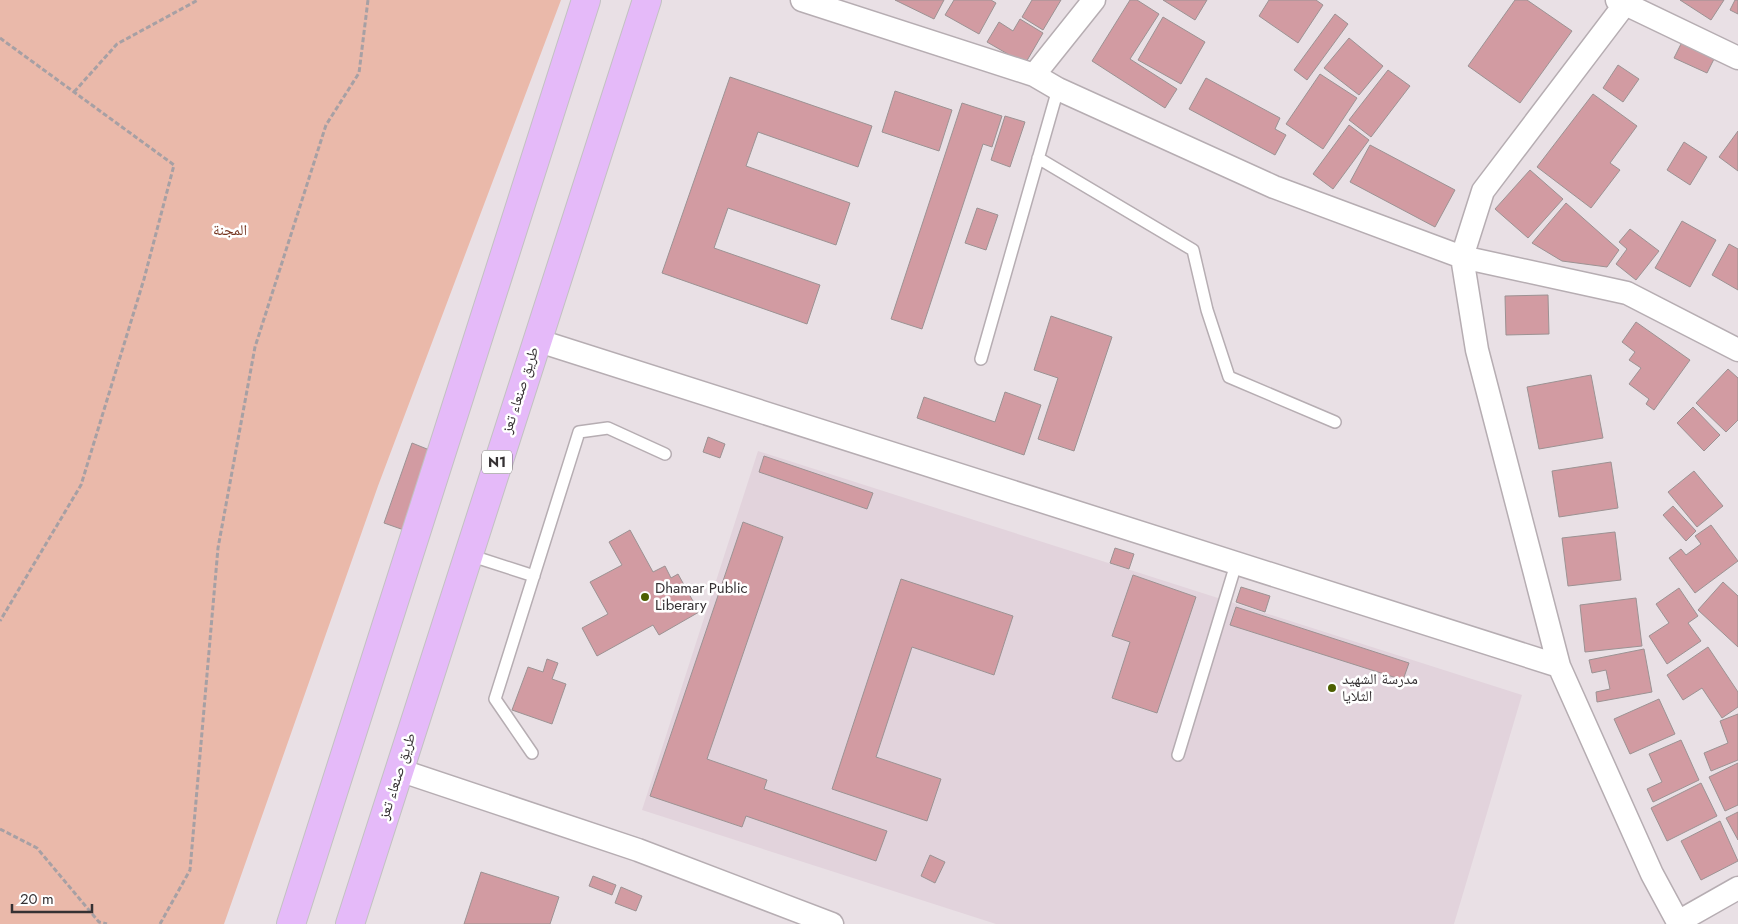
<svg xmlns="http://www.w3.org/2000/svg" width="1738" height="924" font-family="Jost,'Noto Naskh Arabic',sans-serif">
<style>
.built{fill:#e2d3dc;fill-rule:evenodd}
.green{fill:#eab9aa}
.building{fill:#d29ba2;stroke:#9c9293}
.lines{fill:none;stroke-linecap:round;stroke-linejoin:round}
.lane-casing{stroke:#b6adb2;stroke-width:14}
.street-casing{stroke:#b6adb2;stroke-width:25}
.highway-casing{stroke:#c2c1c2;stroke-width:30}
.path{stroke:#a7a0a4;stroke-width:3;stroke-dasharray:5 2.5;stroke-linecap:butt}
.lane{stroke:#fff;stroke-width:11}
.street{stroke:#fff;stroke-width:22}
.highway{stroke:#e5baf9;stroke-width:28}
.poi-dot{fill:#4d5e00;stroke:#fff;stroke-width:2}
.labels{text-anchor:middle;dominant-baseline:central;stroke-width:5;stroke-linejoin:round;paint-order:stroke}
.shield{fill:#fff;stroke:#726f70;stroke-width:1}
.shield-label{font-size:14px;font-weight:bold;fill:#353133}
.park-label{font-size:15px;fill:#763621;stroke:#fff}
.street-label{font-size:15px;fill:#353133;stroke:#fff}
.poi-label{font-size:15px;fill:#353133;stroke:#fff;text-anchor:start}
</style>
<rect width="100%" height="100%" fill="#e9e0e5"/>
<path class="built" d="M 758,451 L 1522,695 L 1454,924 L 996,924 L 642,810 ZM 744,522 L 783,537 L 707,759 L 767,780 L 764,789 L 886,831 L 876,861 L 746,816 L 741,827 L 650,796 ZM 1133,575 L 1196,597 L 1157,713 L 1112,698 L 1130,642 L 1112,636 ZM 901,580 L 1013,616 L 994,675 L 912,647 L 876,757 L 927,821 L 832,789 ZM 1236,607 L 1408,663 L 1403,680 L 1231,624 ZM 930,855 L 944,862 L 935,882 L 921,876 Z"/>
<path class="green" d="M 0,0 L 561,0 L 378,486 L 224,924 L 0,924 Z"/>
<path class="building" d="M 895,0 L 944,0 L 934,19 Z
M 954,0 L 991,0 L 996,3 L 979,34 L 945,15 Z
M 1032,0 L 1061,0 L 1043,30 L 1022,17 Z
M 1130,0 L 1137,0 L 1159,14 L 1130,59 L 1177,89 L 1165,108 L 1092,61 Z
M 1163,0 L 1207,0 L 1195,20 Z
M 1269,0 L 1316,0 L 1323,5 L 1298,43 L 1259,16 Z
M 1515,0 L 1527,0 L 1572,31 L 1520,103 L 1468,66 Z
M 1680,0 L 1724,0 L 1711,20 Z
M 1735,0 L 1738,0 L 1738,14 L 1730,10 Z
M 1335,14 L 1348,24 L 1307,80 L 1294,70 Z
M 1163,17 L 1205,42 L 1181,84 L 1138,60 Z
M 1020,19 L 1043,33 L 1025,64 L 987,42 L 999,22 L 1013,31 Z
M 1349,38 L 1383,66 L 1359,95 L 1324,68 Z
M 1684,38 L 1717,53 L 1707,73 L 1674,58 Z
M 1618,65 L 1639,79 L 1623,102 L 1603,88 Z
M 1388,70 L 1410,86 L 1371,137 L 1349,120 Z
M 1320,74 L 1357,98 L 1323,149 L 1286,124 Z
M 730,77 L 872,126 L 858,167 L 758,132 L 746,166 L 850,203 L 836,245 L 728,208 L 714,248 L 820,285 L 807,324 L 662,273 Z
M 1206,78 L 1280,118 L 1275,129 L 1286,135 L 1275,155 L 1189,109 Z
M 895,91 L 952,110 L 939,151 L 882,132 Z
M 1593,94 L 1637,126 L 1610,163 L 1620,170 L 1591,208 L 1537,167 Z
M 962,103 L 1002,116 L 992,147 L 983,144 L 922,329 L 891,319 Z
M 1005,116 L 1025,122 L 1010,167 L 991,160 Z
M 1349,125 L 1369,140 L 1333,189 L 1313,174 Z
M 1738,131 L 1738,171 L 1719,157 Z
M 1684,142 L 1707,157 L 1690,185 L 1667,170 Z
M 1370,145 L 1455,190 L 1435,227 L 1350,182 Z
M 1530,170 L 1563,199 L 1528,238 L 1495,209 Z
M 1566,203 L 1619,250 L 1607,267 L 1562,261 L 1532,243 Z
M 977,208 L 998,215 L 986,250 L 965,243 Z
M 1682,221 L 1716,240 L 1690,287 L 1655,268 Z
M 1630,229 L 1659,251 L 1636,280 L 1616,264 L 1627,249 L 1619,242 Z
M 1729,244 L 1738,249 L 1738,290 L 1712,275 Z
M 1548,295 L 1549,334 L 1506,335 L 1505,296 Z
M 1051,316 L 1112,337 L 1074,451 L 1038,439 L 1058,378 L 1034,370 Z
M 1636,322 L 1690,360 L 1654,410 L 1646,404 L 1649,399 L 1629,384 L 1641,368 L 1629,360 L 1635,352 L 1622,342 Z
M 1728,369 L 1738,378 L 1738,420 L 1726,432 L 1696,403 Z
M 1591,375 L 1603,438 L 1539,449 L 1527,387 Z
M 1005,392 L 1041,405 L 1024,455 L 917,418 L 924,397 L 995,422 Z
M 1693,407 L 1720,435 L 1704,451 L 1677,423 Z
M 708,437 L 725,444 L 720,458 L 703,452 Z
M 412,443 L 432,451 L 404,530 L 384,523 Z
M 764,456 L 873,493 L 867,509 L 759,472 Z
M 1611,462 L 1618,508 L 1559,517 L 1552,471 Z
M 1694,471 L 1723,506 L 1697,527 L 1668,492 Z
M 1673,506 L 1696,531 L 1686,541 L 1663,515 Z
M 743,522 L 783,537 L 707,759 L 767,780 L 764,789 L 887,831 L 876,861 L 746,816 L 742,827 L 650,796 Z
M 1711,525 L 1738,561 L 1695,593 L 1669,558 L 1681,549 L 1686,555 L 1701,544 L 1695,536 Z
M 630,530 L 653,572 L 665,566 L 671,578 L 678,574 L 699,612 L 659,635 L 653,625 L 597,656 L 582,628 L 608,614 L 590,582 L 622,565 L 609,542 Z
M 1615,532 L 1621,580 L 1568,586 L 1562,538 Z
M 1115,548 L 1134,554 L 1129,569 L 1110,563 Z
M 1133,575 L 1196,597 L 1157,713 L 1112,698 L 1130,642 L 1112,636 Z
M 901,579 L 1013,616 L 994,675 L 912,647 L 876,757 L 941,779 L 927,821 L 832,789 Z
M 1723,582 L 1738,596 L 1738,647 L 1698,610 Z
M 1241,587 L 1270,596 L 1265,612 L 1236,602 Z
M 1679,588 L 1698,616 L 1688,623 L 1701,641 L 1667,664 L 1649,636 L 1669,623 L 1656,604 Z
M 1636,598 L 1642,646 L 1585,652 L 1580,605 Z
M 1236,607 L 1409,663 L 1403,680 L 1230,625 Z
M 1708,647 L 1738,692 L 1738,707 L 1722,718 L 1702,688 L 1683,700 L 1667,675 Z
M 1644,649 L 1652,692 L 1597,702 L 1596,692 L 1610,689 L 1606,670 L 1592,673 L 1589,660 Z
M 547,659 L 558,663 L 552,679 L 566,684 L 552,724 L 512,710 L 528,667 L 543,672 Z
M 1659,699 L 1675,734 L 1630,754 L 1614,719 Z
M 1738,714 L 1738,760 L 1711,771 L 1704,753 L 1728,743 L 1720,721 Z
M 1681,740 L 1699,780 L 1653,802 L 1647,789 L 1662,782 L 1649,754 Z
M 1738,763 L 1738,805 L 1725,811 L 1709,777 Z
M 1701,783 L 1717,816 L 1667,841 L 1651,808 Z
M 1738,812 L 1738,840 L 1726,818 Z
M 1720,821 L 1738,861 L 1701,880 L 1681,841 Z
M 930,855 L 945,862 L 935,883 L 921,876 Z
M 481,872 L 559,897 L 550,924 L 464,924 Z
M 593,876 L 616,885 L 612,895 L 589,886 Z
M 621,887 L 642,896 L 636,911 L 615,903 Z"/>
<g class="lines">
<g class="lane-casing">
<path id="lane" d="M 1038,158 L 1193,250 L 1207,310 L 1229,377 L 1335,422
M 981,359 L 1058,89
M 469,555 L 534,576
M 532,753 L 495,699 L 579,432 L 608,428 L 665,454
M 1178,755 L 1236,564"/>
</g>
<g class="street-casing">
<path id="street" d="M 802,0 L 1034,75 L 1058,89 L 1274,187 L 1462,257 L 1627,293 L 1738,350
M 1617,0 L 1738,58
M 1628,0 L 1483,191 L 1462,257 L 1477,350 L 1559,666 L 1652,874 L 1679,924
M 1034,75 L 1094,0
M 536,340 L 1559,666
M 399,770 L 638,850 L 832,924
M 1678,922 L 1738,888"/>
</g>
<g class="highway-casing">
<path id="highway" d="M 291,924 L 586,0
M 350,924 L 647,0"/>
</g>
<path class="path" d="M 0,38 L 174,165 L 144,279 L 81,485 L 0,621
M 74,92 L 117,44 L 198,0
M 0,829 L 37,848 L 99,922 L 107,924
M 160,924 L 190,870 L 218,548 L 255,347 L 326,125 L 359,73 L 368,0"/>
<use href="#lane" class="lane"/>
<use href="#street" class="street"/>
<use href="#highway" class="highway"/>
</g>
<g class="poi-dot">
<circle cx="645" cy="597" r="5"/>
<circle cx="1332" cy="688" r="5"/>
</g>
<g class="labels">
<rect class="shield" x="482" y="450.5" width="30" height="23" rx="4"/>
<g class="shield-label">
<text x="497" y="462">N1</text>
</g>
<g class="park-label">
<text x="230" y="230">المجنة</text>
</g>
<g class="street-label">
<text transform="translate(520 390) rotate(-72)">طريق صنعاء تعز</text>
<text transform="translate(397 776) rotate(-72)">طريق صنعاء تعز</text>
</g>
<g class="poi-label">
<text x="655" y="588">Dhamar Public<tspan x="655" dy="17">Liberary</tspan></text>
<text x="1342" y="679">مدرسة الشهيد<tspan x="1342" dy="17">الثلايا</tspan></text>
</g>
</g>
<path d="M12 904v8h80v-8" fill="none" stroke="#353133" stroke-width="2.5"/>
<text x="20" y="904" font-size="15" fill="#353133" stroke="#ffffff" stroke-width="4" paint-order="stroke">20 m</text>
</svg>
